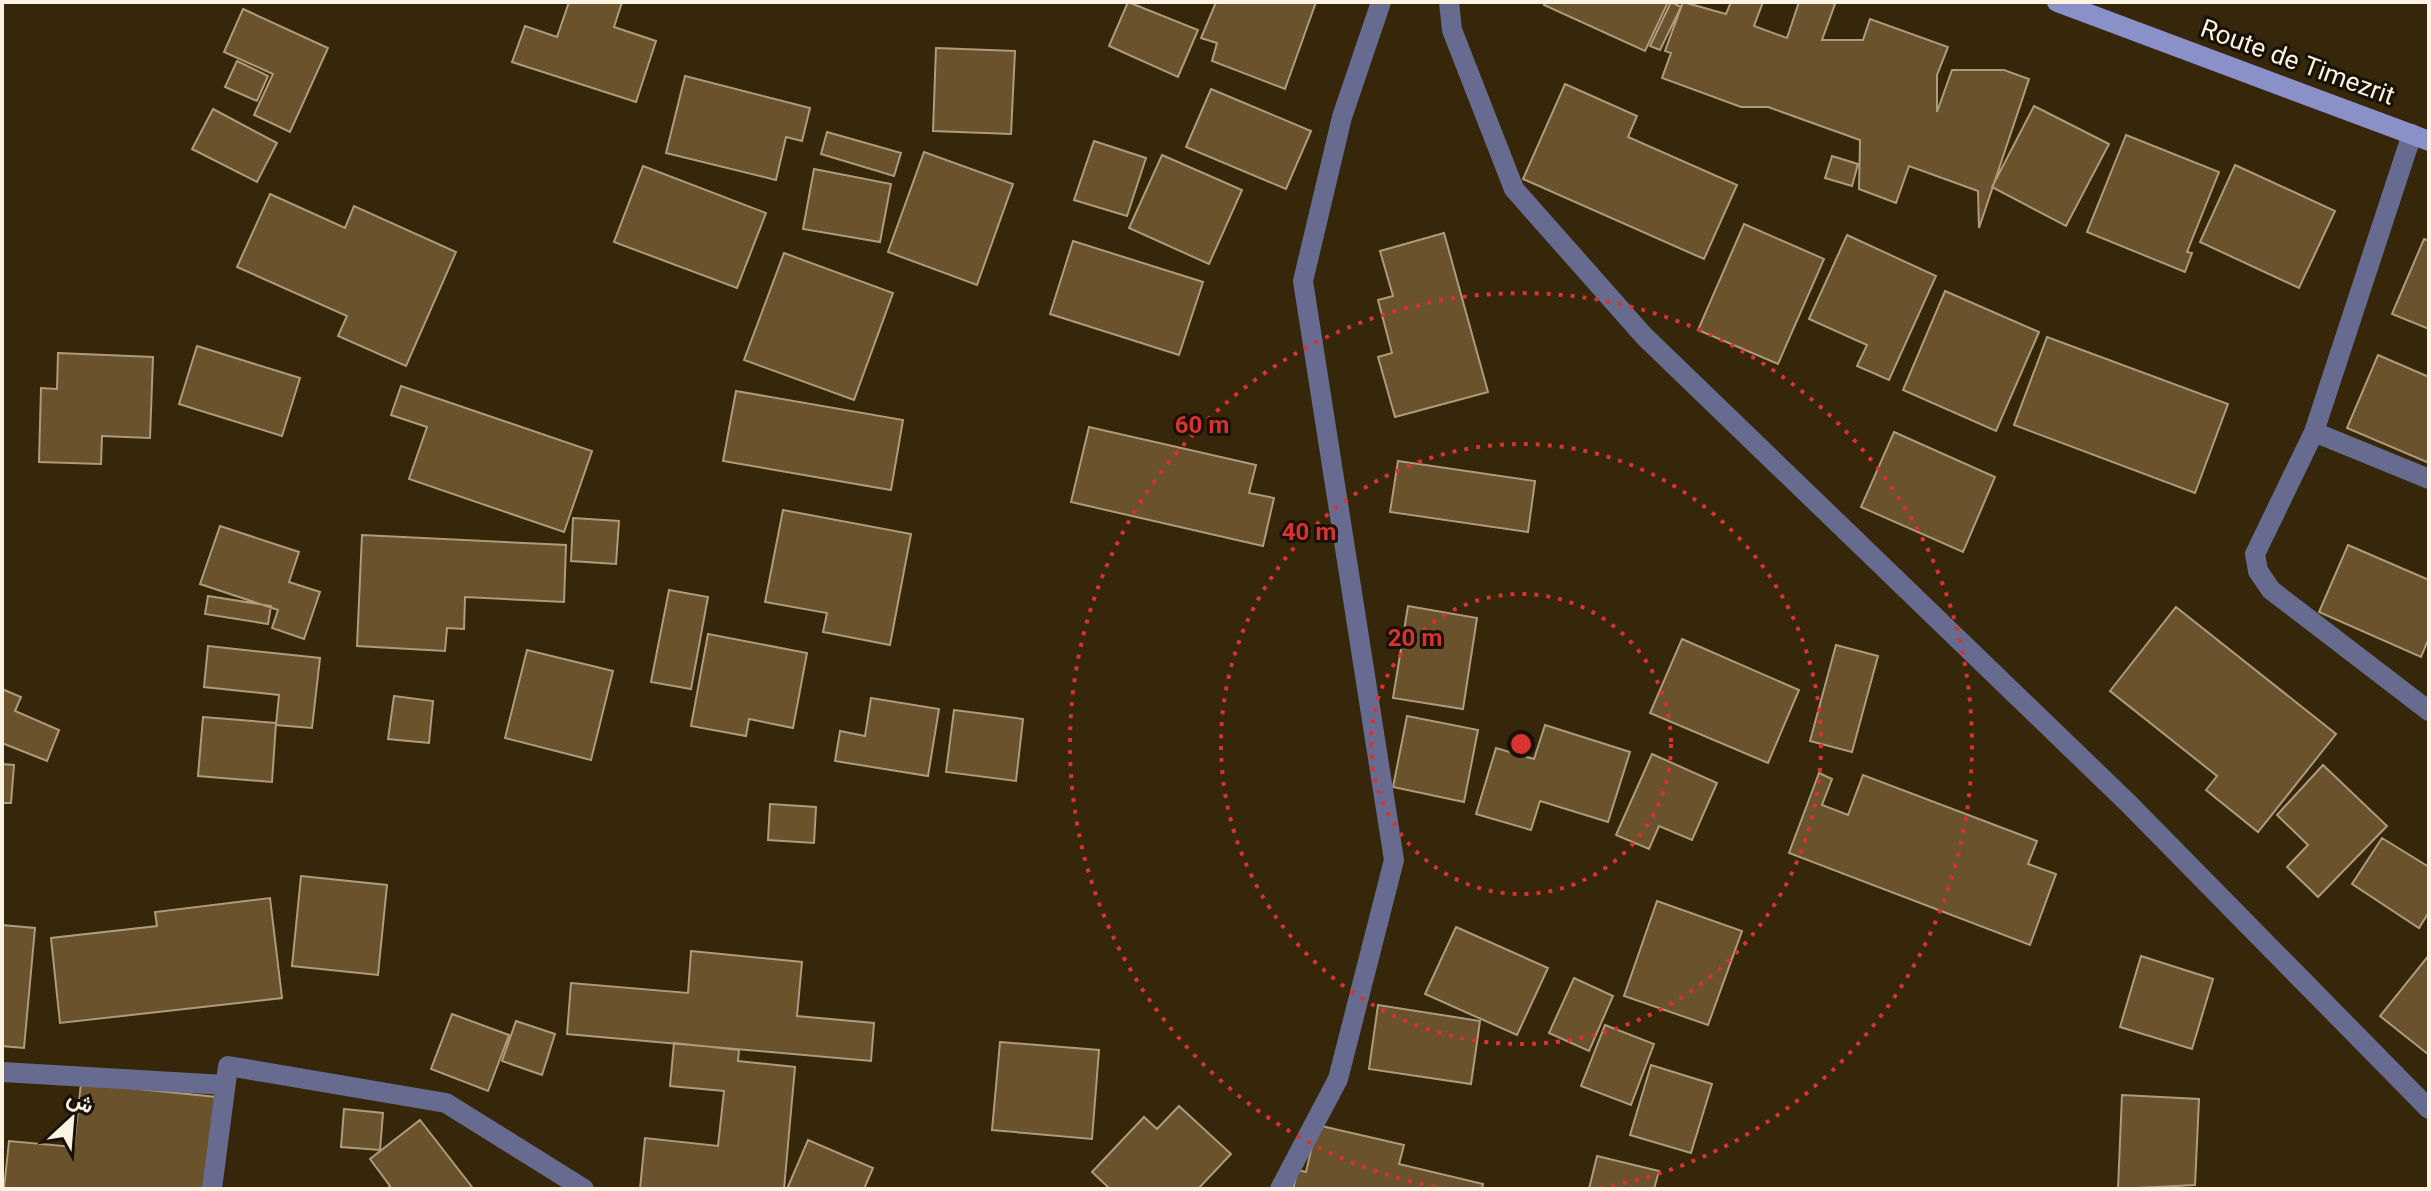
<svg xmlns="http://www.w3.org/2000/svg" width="2431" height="1191" font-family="Georgia,Vazirmatn,serif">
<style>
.building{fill:#69522c;stroke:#ae9b7c;stroke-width:2}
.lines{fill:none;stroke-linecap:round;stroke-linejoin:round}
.street{stroke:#676b8f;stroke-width:20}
.secondary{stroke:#8a90c8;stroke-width:20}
.ring{fill:none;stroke:#d83231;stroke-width:4;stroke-dasharray:4 8}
.labels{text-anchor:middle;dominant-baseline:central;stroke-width:6;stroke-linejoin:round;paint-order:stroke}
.street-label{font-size:26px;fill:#fdf3e2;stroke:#181106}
.centre{fill:#d83231;stroke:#181106;stroke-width:4}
.ring-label{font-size:24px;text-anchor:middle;font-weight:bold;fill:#d83231;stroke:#181106;stroke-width:6;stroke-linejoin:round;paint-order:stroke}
</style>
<rect width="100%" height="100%" fill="#36270a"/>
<path class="building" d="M 569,2 L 622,2 L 614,27 L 656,41 L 636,102 L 512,62 L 525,26 L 557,37 Z
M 1128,2 L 1198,30 L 1178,77 L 1109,46 Z
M 1216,2 L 1316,2 L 1285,89 L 1212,61 L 1217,43 L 1201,38 Z
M 1545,2 L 1668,2 L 1645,51 L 1544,5 Z
M 1671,2 L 1681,7 L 1660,50 L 1650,46 Z
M 1683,2 L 1726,14 L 1731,2 L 1763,2 L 1754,26 L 1787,38 L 1799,2 L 1829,2 L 1835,4 L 1822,40 L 1863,40 L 1870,19 L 1948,47 L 1937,75 L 1937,112 L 1952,70 L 2004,70 L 2029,79 L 1979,228 L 1978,191 L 1909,166 L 1896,203 L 1859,189 L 1860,140 L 1768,107 L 1741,107 L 1662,78 L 1671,53 L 1665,51 Z
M 243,9 L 328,48 L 290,132 L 254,115 L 273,74 L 224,52 Z
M 936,48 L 1015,51 L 1011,134 L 933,131 Z
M 237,61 L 268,76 L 257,101 L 225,87 Z
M 685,76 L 810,108 L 802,141 L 786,137 L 776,180 L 666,153 Z
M 1565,84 L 1637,116 L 1628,137 L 1737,185 L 1704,259 L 1523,179 Z
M 1211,89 L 1311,131 L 1286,189 L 1186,147 Z
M 2034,106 L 2109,144 L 2066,226 L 1992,187 Z
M 213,109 L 277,143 L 257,182 L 192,149 Z
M 827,132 L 901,153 L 894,176 L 821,154 Z
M 2126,135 L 2219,172 L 2187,252 L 2192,253 L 2185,272 L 2087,232 Z
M 1094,141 L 1146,158 L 1127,216 L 1074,200 Z
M 924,152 L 1013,184 L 977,285 L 888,252 Z
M 1162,155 L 1242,190 L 1209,264 L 1129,228 Z
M 1832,156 L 1858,164 L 1852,186 L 1825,178 Z
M 2235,165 L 2335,211 L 2299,288 L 2200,242 Z
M 643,166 L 766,213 L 737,288 L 614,242 Z
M 814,169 L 891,184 L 880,242 L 803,229 Z
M 270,194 L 345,228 L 354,206 L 456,252 L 406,366 L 338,336 L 347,316 L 237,267 Z
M 1744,224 L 1824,259 L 1778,364 L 1698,330 Z
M 1444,233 L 1488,392 L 1395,417 L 1378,357 L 1392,353 L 1378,300 L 1393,296 L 1380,251 Z
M 1847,235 L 1936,276 L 1889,380 L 1857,366 L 1867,345 L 1809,319 Z
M 2424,239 L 2429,241 L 2429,329 L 2392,314 Z
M 1073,241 L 1203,282 L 1179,355 L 1050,314 Z
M 784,253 L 893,293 L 854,400 L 744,360 Z
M 1945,291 L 2039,332 L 1996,431 L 1903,390 Z
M 2047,337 L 2228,404 L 2195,493 L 2014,425 Z
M 197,346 L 300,378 L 282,436 L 179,404 Z
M 58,353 L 153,357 L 150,438 L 102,436 L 101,464 L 39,462 L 41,388 L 57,389 Z
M 2378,355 L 2429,377 L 2429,463 L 2347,428 Z
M 401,386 L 592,451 L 564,532 L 409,479 L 427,427 L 391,415 Z
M 736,391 L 903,420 L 891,490 L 723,461 Z
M 1089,427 L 1256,465 L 1249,493 L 1274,498 L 1263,546 L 1071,502 Z
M 1894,432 L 1995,477 L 1963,552 L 1861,507 Z
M 1398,461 L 1535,481 L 1528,532 L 1390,512 Z
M 783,510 L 911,534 L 890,645 L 823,632 L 827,613 L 765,602 Z
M 573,518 L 619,521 L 616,564 L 571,561 Z
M 220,526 L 299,552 L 289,582 L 320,592 L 304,639 L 272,628 L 278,610 L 200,584 Z
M 362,535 L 566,545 L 564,602 L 465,597 L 464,629 L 447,628 L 445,651 L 357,646 Z
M 2348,545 L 2429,580 L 2429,638 L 2421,657 L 2319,612 Z
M 669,590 L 708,597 L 691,689 L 651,682 Z
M 208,596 L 271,606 L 268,624 L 205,614 Z
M 1408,606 L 1477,618 L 1463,709 L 1393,698 Z
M 2176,607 L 2336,734 L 2258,832 L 2206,790 L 2217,776 L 2110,691 Z
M 708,634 L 807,653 L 793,728 L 749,719 L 746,736 L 691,726 Z
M 1682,639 L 1799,690 L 1768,763 L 1650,713 Z
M 1836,645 L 1878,656 L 1852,752 L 1810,741 Z
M 208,646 L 320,658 L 312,728 L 276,725 L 279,695 L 204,687 Z
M 527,650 L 613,671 L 591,760 L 505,738 Z
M 2,689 L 21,697 L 15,711 L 59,730 L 47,761 L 2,743 Z
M 394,696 L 433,701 L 429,743 L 388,739 Z
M 871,698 L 939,709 L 928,776 L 835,761 L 840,731 L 865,736 Z
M 954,710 L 1023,719 L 1016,781 L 946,772 Z
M 1407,716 L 1478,730 L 1464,802 L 1393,787 Z
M 203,717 L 276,723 L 272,782 L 198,776 Z
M 1545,725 L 1630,752 L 1608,822 L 1540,801 L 1531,830 L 1476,814 L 1496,748 L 1534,759 Z
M 1652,754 L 1717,783 L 1692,840 L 1659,826 L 1649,849 L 1616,835 Z
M 2,764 L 14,765 L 11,803 L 2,803 Z
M 2323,765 L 2387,826 L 2318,897 L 2287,867 L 2308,845 L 2277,815 Z
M 1819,773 L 1832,779 L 1822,805 L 1848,815 L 1863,775 L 2037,841 L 2028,864 L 2056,874 L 2030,945 L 1789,853 Z
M 770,804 L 816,807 L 814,843 L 768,840 Z
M 2382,838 L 2429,867 L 2429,912 L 2419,928 L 2352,884 Z
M 301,876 L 387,885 L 378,975 L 292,966 Z
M 270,898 L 282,998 L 60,1023 L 51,938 L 157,926 L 155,912 Z
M 1657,901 L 1742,931 L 1708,1025 L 1624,996 Z
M 2,925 L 35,928 L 24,1048 L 2,1046 Z
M 1456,927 L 1548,968 L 1517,1035 L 1425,994 Z
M 691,951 L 802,962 L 797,1016 L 874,1023 L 871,1061 L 567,1034 L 571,983 L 688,993 Z
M 2429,955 L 2429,1055 L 2380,1016 Z
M 2141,956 L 2213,979 L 2192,1049 L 2120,1027 Z
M 1574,978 L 1613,996 L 1589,1051 L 1549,1033 Z
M 1378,1005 L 1480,1021 L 1471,1084 L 1369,1069 Z
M 452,1014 L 509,1035 L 488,1091 L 431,1069 Z
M 516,1021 L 555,1034 L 542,1075 L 502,1061 Z
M 1605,1025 L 1654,1044 L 1631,1105 L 1581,1086 Z
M 1000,1042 L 1099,1050 L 1092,1139 L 992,1130 Z
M 674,1043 L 739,1050 L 738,1061 L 795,1067 L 784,1189 L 640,1189 L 645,1138 L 718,1146 L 724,1091 L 670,1086 Z
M 1651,1065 L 1712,1084 L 1691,1153 L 1630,1135 Z
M 81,1083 L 216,1097 L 207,1189 L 4,1189 L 9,1141 L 74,1147 Z
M 2122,1095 L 2199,1099 L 2195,1185 L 2118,1189 Z
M 1179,1106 L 1231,1154 L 1198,1189 L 1110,1189 L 1092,1172 L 1144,1117 L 1157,1129 Z
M 344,1109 L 383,1113 L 380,1150 L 341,1147 Z
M 420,1120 L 472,1187 L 469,1189 L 387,1189 L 390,1186 L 370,1159 Z
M 1317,1125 L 1404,1145 L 1399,1164 L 1483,1184 L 1482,1189 L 1293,1189 L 1298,1170 L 1306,1172 Z
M 808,1140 L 873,1168 L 864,1189 L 787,1189 Z
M 1597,1156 L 1659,1171 L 1654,1189 L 1589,1189 Z"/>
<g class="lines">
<path class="street" d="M 1449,2 L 1452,30 L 1514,189 L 1644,336 L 2129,804 L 2429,1109
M 2412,134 L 2314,432 L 2429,479
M 2314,432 L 2255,554 L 2258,571 L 2271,590 L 2429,711
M 2,1072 L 225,1085
M 212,1189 L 228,1066 L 446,1103 L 584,1189
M 1280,1189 L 1338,1079 L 1394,860 L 1303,281 L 1342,117 L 1381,2"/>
<path class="secondary" d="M 2057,2 L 2429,141"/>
</g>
<g class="ring">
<circle cx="1521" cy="744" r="150"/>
<circle cx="1521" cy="744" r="300"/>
<path d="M1447 1189A451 451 0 1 1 1595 1189"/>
</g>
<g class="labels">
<g class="street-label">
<text transform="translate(2297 64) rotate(20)">Route de Timezrit</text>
</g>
</g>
<circle cx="1521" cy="744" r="12" class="centre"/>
<g class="ring-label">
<text x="1202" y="433">60 m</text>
<text x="1309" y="540">40 m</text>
<text x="1415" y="646">20 m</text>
</g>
<rect width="2431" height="1191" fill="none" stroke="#fdf3e2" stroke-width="8"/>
<g transform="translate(72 1119) rotate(26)" stroke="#181106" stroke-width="6" paint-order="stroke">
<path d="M0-6L14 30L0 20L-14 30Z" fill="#fdf3e2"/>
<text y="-12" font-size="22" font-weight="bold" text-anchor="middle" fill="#fdf3e2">ش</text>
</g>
</svg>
